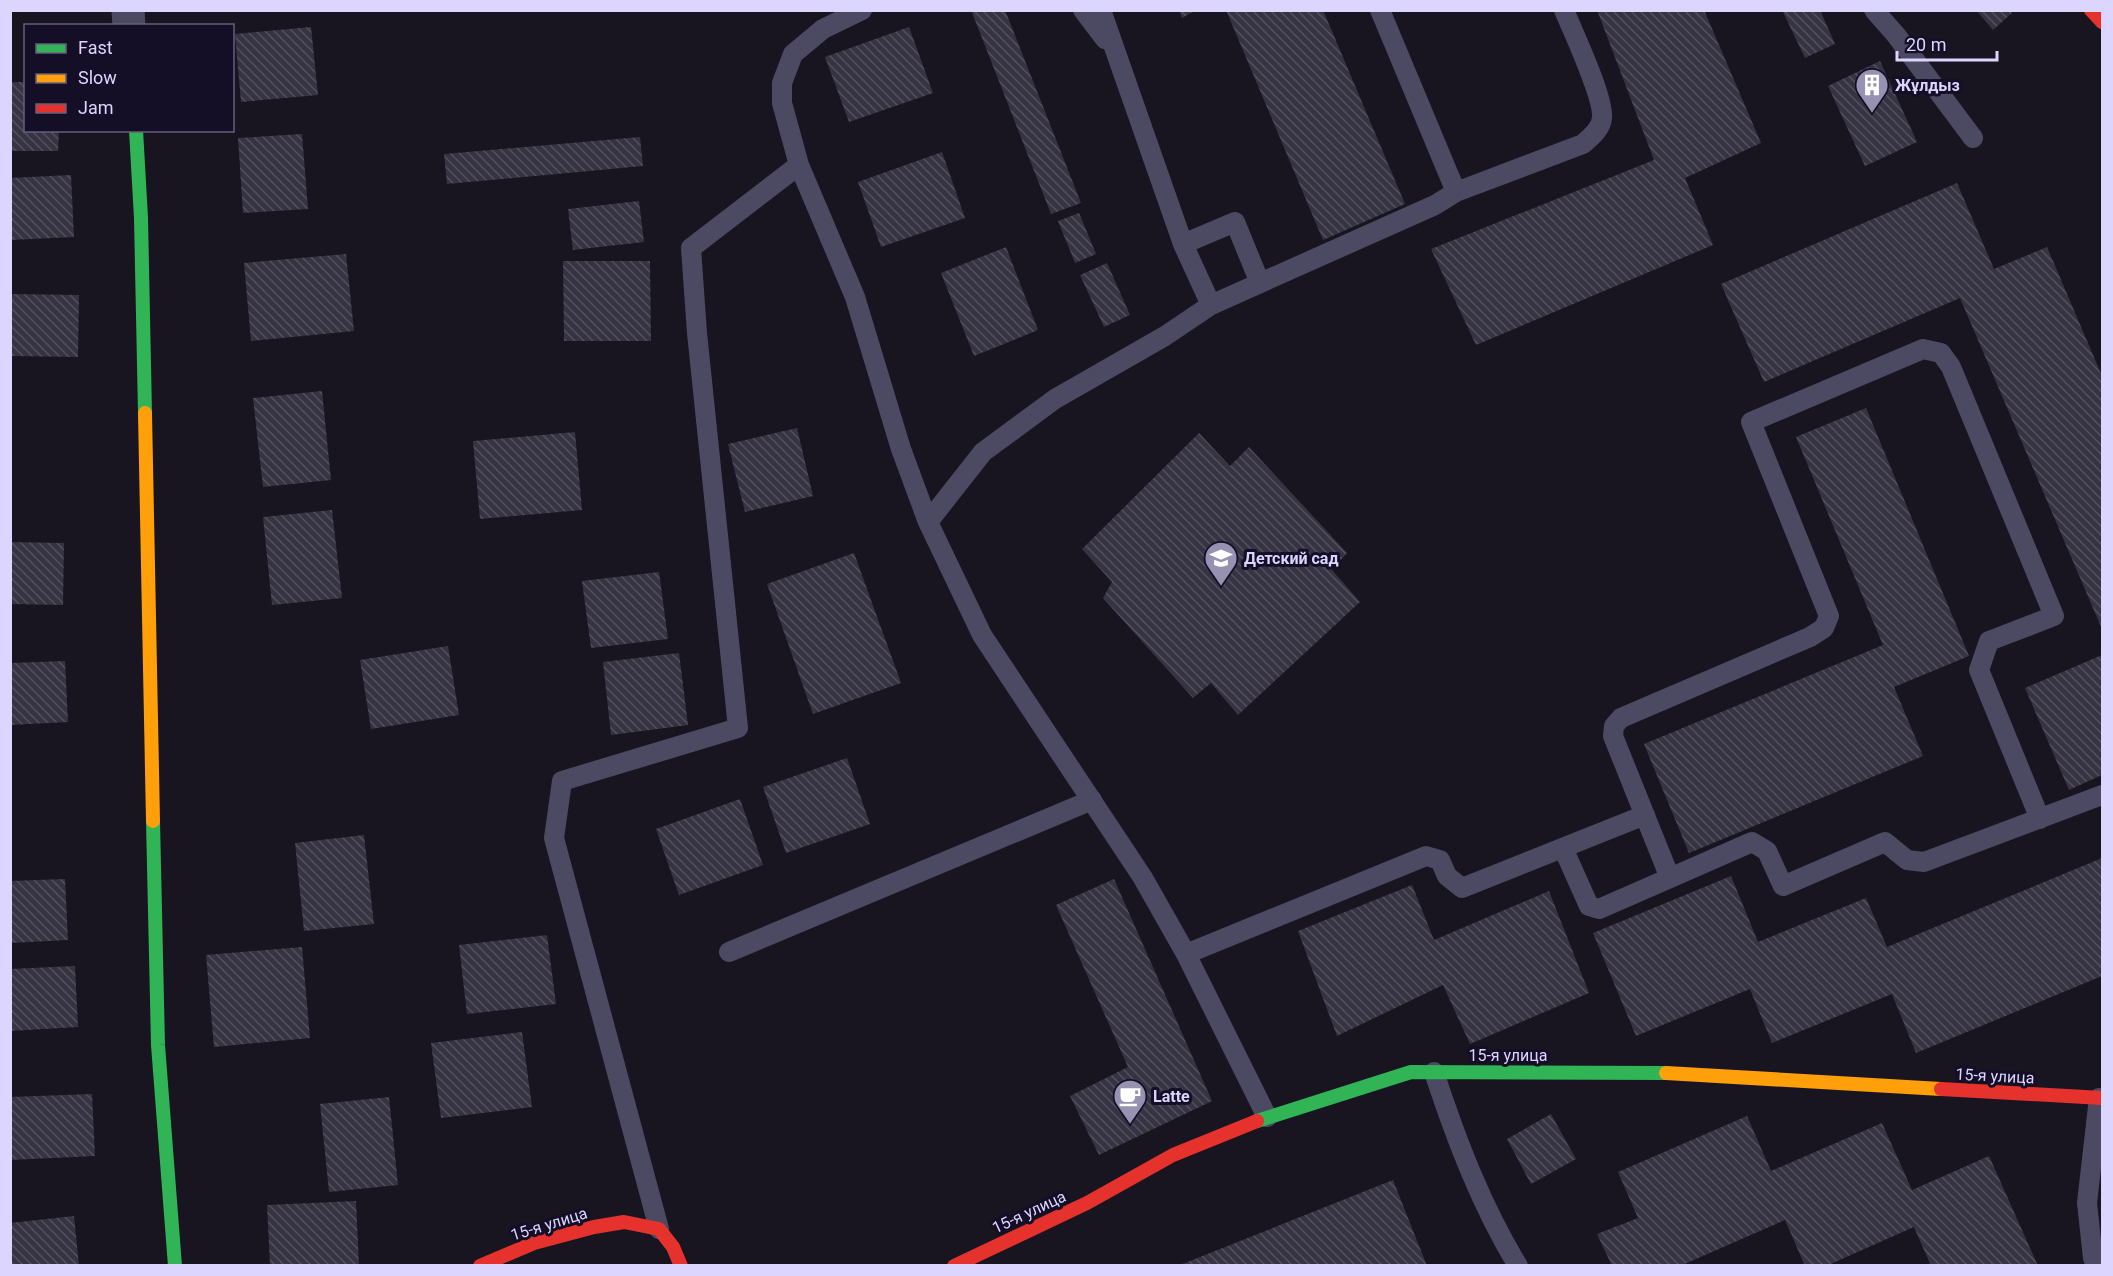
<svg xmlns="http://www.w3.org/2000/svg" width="2113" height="1276" font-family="Roboto,sans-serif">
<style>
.building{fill:url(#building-back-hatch)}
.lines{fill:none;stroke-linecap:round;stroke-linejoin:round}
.lane{stroke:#4c4a62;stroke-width:20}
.street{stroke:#4c4a62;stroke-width:33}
.fast{stroke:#30b455;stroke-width:14}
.slow{stroke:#ff9f0a;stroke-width:14}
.jam{stroke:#e5322d;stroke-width:14}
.labels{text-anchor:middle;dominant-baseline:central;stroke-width:6;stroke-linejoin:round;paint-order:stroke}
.poi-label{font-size:16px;font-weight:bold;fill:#dcd6ff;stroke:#140f27;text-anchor:start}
.street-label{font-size:16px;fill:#dcd6ff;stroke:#140f27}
</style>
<defs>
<pattern id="building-back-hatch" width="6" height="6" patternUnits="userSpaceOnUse" patternTransform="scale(1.5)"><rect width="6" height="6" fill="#363343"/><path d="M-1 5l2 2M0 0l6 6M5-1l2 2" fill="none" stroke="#52505f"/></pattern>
</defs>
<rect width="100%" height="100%" fill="#181521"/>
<path class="building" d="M 971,10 L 1005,10 L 1081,203 L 1051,214 Z
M 1179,10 L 1196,10 L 1182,18 Z
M 1226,10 L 1323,10 L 1405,204 L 1323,240 Z
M 1597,10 L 1704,10 L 1761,143 L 1685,178 L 1713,245 L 1476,345 L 1431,249 L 1654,160 Z
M 1782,10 L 1820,10 L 1835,44 L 1805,58 Z
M 1976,10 L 2009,10 L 2012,13 L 1993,30 Z
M 311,27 L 318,95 L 241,102 L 235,34 Z
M 909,27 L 933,93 L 849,122 L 825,57 Z
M 1880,61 L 1917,142 L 1865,166 L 1828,86 Z
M 10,82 L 26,82 L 26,130 L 59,130 L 58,151 L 10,151 Z
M 302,134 L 308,209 L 243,213 L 238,138 Z
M 640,137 L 643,166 L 447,184 L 444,154 Z
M 942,152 L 965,218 L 881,247 L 858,182 Z
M 71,175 L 74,237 L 10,240 L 10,178 Z
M 1957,183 L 1994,269 L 2047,247 L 2102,376 L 2102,629 L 1960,298 L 1764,382 L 1721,284 Z
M 639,201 L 644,242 L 573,250 L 568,209 Z
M 1079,213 L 1096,254 L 1075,263 L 1058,221 Z
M 1006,247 L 1038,330 L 974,356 L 941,273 Z
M 346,254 L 354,331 L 251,341 L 244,263 Z
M 563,261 L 650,261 L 651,341 L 564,341 Z
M 1107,263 L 1130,315 L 1104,327 L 1080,275 Z
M 10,294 L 79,295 L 78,357 L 10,356 Z
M 322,391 L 331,480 L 263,487 L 253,398 Z
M 1866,408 L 1969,656 L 1894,687 L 1923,756 L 1689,853 L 1644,744 L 1883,645 L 1796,437 Z
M 797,428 L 813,496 L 745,512 L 728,444 Z
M 575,432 L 582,510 L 480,519 L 473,441 Z
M 1199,433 L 1230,466 L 1249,447 L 1347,553 L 1332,570 L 1360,602 L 1238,715 L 1211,683 L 1193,698 L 1103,598 L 1112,582 L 1082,549 Z
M 332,510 L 342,598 L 272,605 L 263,517 Z
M 10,542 L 64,543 L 63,605 L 10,604 Z
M 854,553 L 901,683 L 813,714 L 767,584 Z
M 659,572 L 668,639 L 591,648 L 582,581 Z
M 448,646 L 459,715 L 371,729 L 360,660 Z
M 679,653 L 688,725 L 611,735 L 603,662 Z
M 2102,655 L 2102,775 L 2069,790 L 2025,688 Z
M 65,661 L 68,722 L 10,725 L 10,663 Z
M 847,758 L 870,824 L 786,853 L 763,787 Z
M 740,799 L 763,865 L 679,895 L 656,829 Z
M 364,835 L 374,924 L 304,931 L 295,843 Z
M 2102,858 L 2102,976 L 1916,1053 L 1892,994 L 1772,1043 L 1750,989 L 1636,1036 L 1593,933 L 1731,876 L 1758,942 L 1866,898 L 1887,947 Z
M 65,879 L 68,940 L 10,943 L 10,881 Z
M 1114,879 L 1212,1101 L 1099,1155 L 1070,1096 L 1128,1067 L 1056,905 Z
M 1412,885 L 1434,940 L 1549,891 L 1589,993 L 1470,1044 L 1443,985 L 1337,1036 L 1298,931 Z
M 547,935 L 556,1004 L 467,1014 L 459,945 Z
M 302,947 L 310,1038 L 214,1047 L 206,955 Z
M 75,966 L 78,1027 L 10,1031 L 10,969 Z
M 522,1032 L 532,1107 L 441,1118 L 431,1043 Z
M 92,1094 L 95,1156 L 10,1160 L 10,1097 Z
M 389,1097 L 398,1185 L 329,1192 L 320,1104 Z
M 1551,1114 L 1576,1159 L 1531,1184 L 1507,1139 Z
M 1747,1116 L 1771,1171 L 1882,1123 L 1912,1190 L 1989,1156 L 2038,1266 L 1931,1266 L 1914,1227 L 1826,1266 L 1805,1266 L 1785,1220 L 1680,1266 L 1612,1266 L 1597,1234 L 1638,1218 L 1618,1172 Z
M 1393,1180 L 1427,1266 L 1180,1266 L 1180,1265 Z
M 356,1201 L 359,1266 L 270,1266 L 267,1205 Z
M 74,1216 L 79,1266 L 10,1266 L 10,1223 Z"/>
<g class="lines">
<path class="lane" d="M 862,10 L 823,29 L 793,54 L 782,83 L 782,103 L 799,165 L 855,297 L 901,449 L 928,522 L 982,635 L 1143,878 L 1186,954 L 1267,1117
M 1083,10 L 1105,39
M 1101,10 L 1183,244 L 1211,305
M 1380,10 L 1456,192
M 1874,10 L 1896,35 L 1973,138
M 1183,244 L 1235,222 L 1260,283
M 928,522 L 983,452 L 1055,399 L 1165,336 L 1211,305 L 1435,205 L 1456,192 L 1583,144 C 1591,137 1601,129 1602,118 C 1604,97 1573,32 1564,10
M 2040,819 L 1979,670 L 1989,641 L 2054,616 L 1951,367 L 1941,353 L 1923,349 L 1751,422 L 1829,616 L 1824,628 L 1810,637 L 1621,718 L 1614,726 L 1613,736 L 1670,878 L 1752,842 L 1767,851 L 1783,886 L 1885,842 L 1907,860 L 1924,862 L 2102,795
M 1563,848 L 1589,906 L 1599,909 L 1670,878
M 729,952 L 1092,800
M 1186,954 L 1426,856 L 1440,860 L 1447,876 L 1462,888 L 1645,815
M 1434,1072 C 1456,1139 1481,1205 1518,1266
M 659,1229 L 554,838 L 562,781 L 738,728 L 697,333 L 691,248 L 799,165
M 2097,1266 L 2093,1258 L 2087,1203 L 2099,1098"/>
<path class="street" d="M 128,10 L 129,26"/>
<path class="fast" d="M 136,130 L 141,218 L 145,413
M 153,821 L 158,1045 L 175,1266
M 1257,1121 L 1411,1072 L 1666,1073"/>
<path class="slow" d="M 145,413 L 153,821
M 1666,1073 L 1941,1089"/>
<path class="jam" d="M 2091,10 L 2102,22
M 1941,1089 L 2102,1098
M 480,1266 L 534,1243 L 594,1227 L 624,1222 L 659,1229 L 673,1247 L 681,1266
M 954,1266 L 1087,1203 L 1173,1155 L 1257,1121"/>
</g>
<defs>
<g id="building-pin" transform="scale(1.725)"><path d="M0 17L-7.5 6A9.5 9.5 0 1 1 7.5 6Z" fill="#9792b1" stroke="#140f27"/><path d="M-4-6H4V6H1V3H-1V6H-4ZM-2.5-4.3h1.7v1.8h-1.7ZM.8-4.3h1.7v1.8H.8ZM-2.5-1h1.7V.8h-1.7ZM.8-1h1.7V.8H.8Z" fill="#fff"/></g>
<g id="school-pin" transform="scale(1.725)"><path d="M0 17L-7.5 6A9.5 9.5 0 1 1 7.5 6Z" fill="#9792b1" stroke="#140f27"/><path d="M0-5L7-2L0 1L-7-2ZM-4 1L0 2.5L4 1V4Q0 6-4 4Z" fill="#fff"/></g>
<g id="cafe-pin" transform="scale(1.725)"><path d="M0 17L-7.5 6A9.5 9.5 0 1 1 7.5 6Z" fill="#9792b1" stroke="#140f27"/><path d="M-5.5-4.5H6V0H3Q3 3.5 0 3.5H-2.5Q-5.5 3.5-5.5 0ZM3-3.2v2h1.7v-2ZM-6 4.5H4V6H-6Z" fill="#fff"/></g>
</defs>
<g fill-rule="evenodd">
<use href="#building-pin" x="1872" y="85"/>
<use href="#school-pin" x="1221" y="558"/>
<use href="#cafe-pin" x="1130" y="1096"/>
</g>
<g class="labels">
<g class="poi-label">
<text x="1895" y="85">Жұлдыз</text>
<text x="1244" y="558">Детский сад</text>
<text x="1153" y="1096">Latte</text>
</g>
<g class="street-label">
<text x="1508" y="1055">15-я улица</text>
<text transform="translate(1995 1076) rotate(3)">15-я улица</text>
<text transform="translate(1029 1212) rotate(-25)">15-я улица</text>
<text transform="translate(549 1224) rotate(-17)">15-я улица</text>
</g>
</g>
<rect width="2113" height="1276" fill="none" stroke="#dcd6ff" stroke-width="24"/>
<rect x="24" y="24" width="210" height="108" fill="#140f27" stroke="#645f7d" stroke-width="1.5"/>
<rect x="36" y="44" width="30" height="9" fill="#30b455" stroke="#645f7d" stroke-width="1.5"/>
<text x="78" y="54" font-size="18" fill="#dcd6ff">Fast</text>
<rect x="36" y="74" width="30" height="9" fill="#ff9f0a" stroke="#645f7d" stroke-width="1.5"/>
<text x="78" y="84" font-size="18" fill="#dcd6ff">Slow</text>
<rect x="36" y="104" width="30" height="9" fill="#e5322d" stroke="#645f7d" stroke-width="1.5"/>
<text x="78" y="114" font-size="18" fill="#dcd6ff">Jam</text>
<path d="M1897 51v9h100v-9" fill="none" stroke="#dcd6ff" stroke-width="3"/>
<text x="1906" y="51" font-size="18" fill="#dcd6ff" stroke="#140f27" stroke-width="4.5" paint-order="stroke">20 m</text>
</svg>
